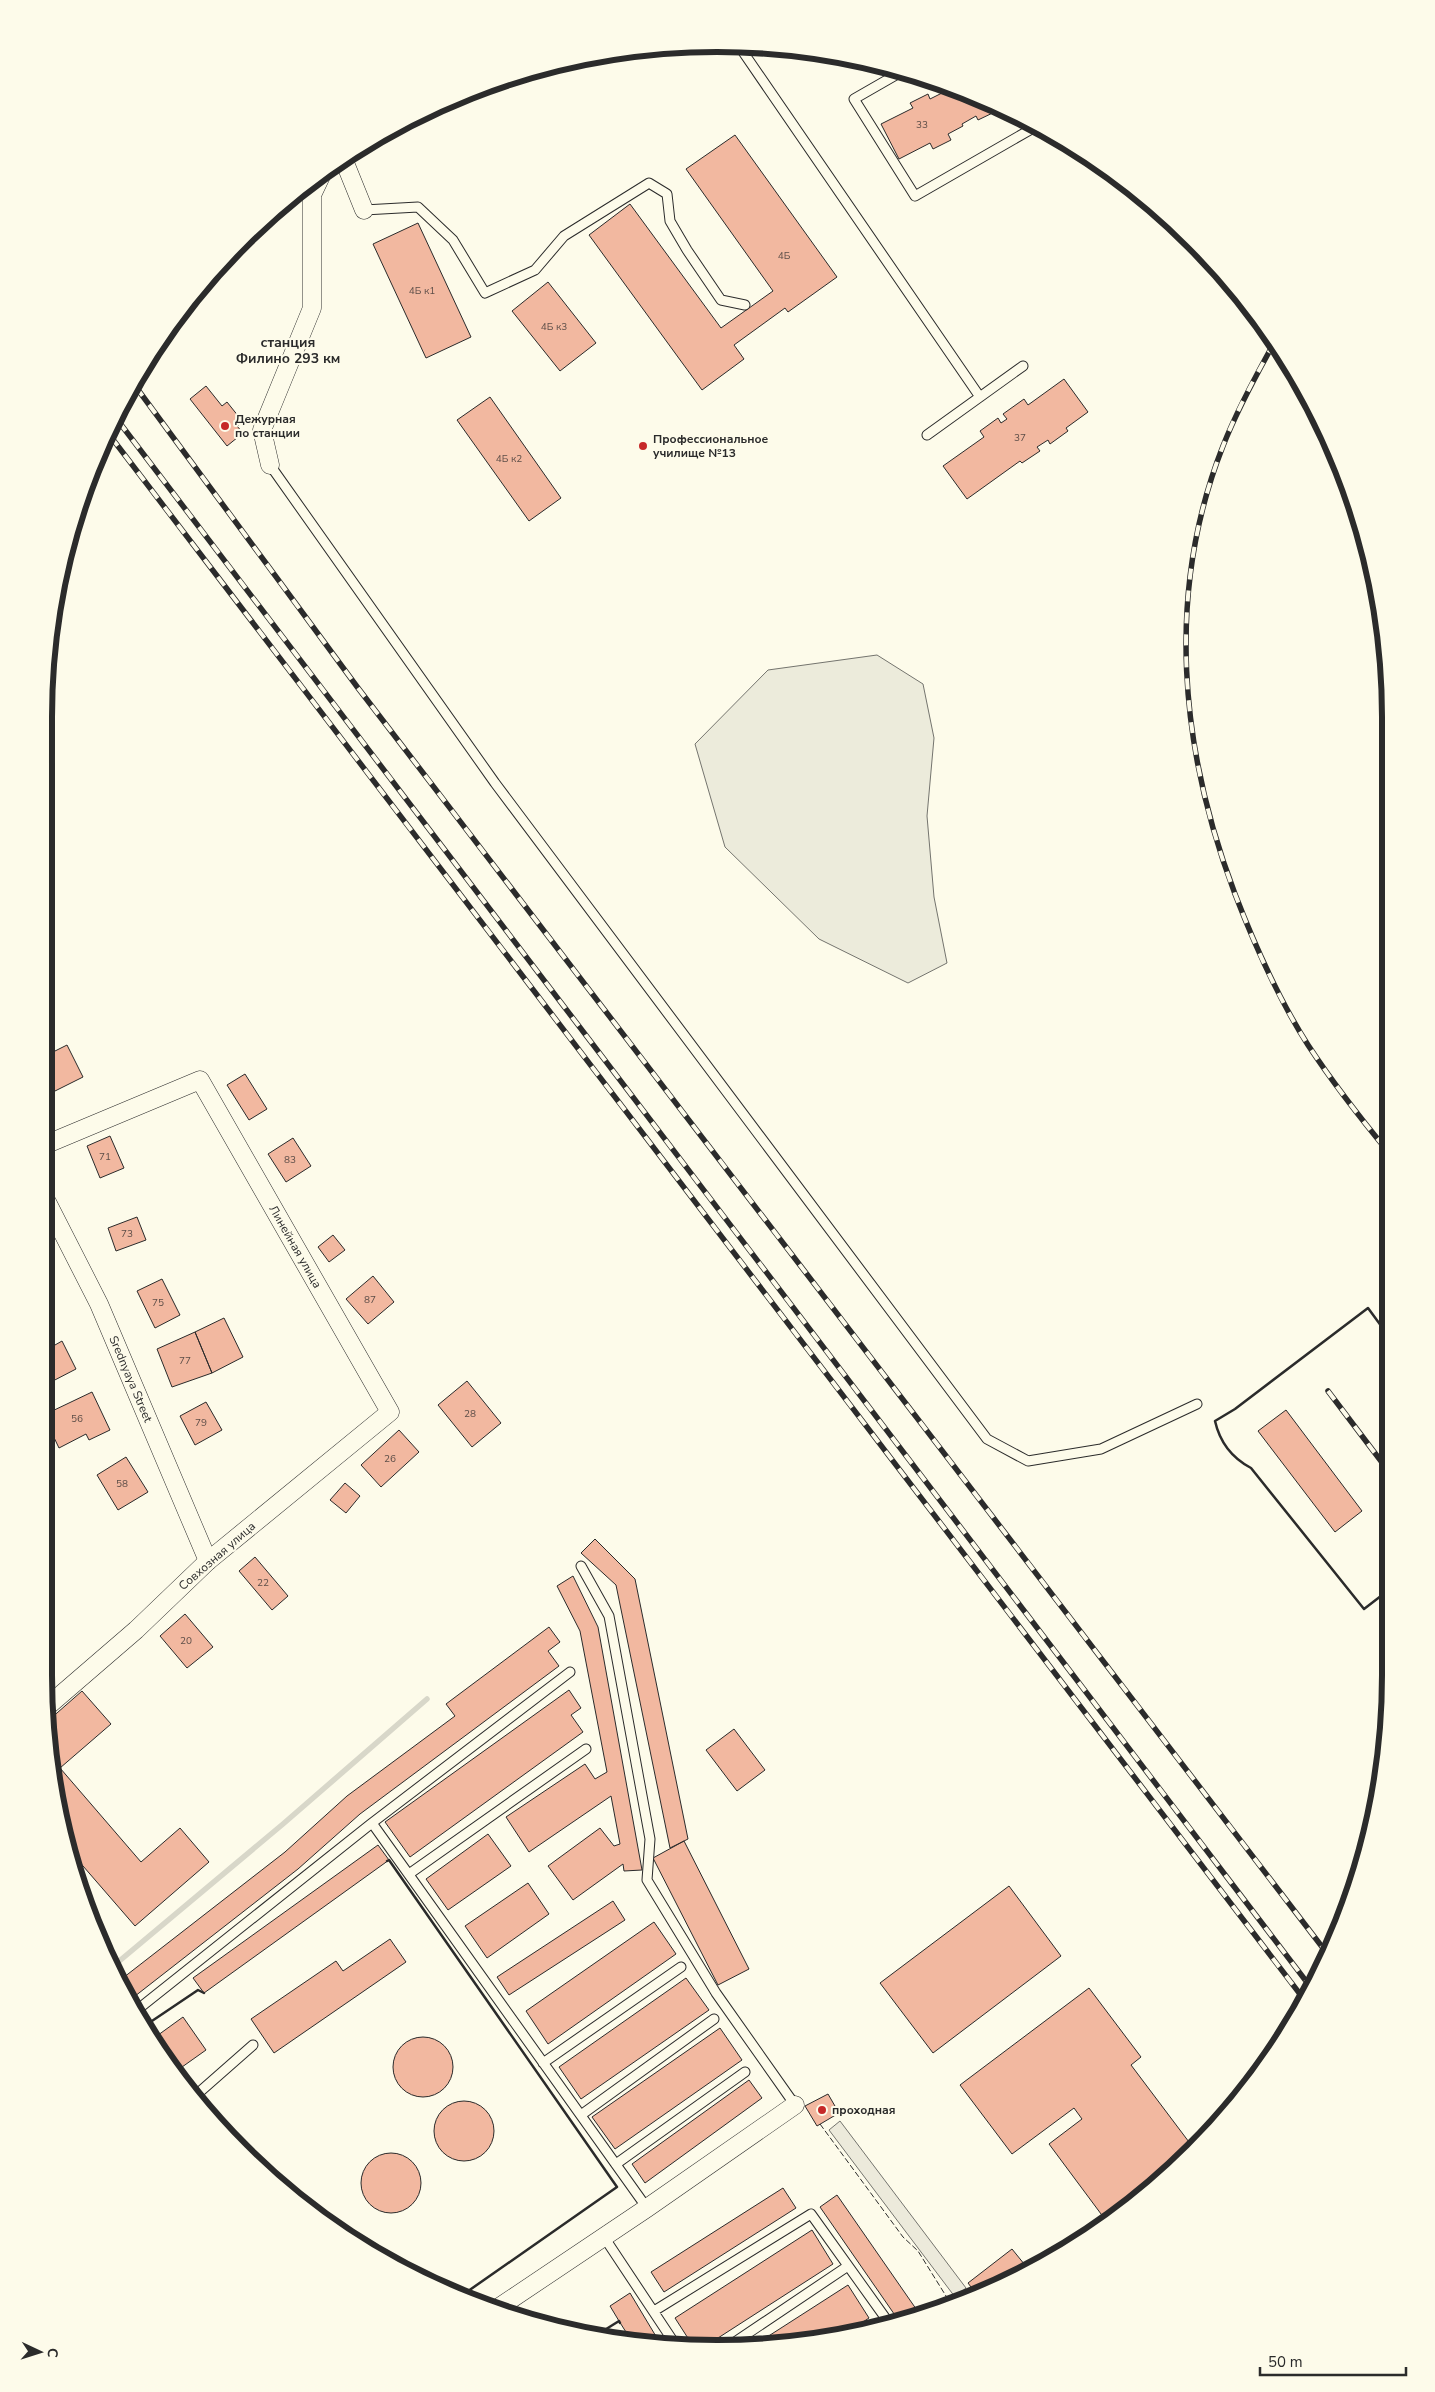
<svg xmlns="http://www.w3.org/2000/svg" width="1435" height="2392" font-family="'Nunito Sans',sans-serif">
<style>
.green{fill:#ecebdb;stroke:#74746e}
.parking{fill:#eceadb;stroke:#74746e}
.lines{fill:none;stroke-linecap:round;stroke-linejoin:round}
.stream{stroke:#d8d7c9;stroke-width:5.5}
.building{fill:#f2b8a0;stroke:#2b2b2b}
.service-casing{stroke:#2b2b2b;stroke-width:11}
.minor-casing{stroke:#2b2b2b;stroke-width:19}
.service{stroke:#fdfbea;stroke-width:9}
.minor{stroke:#fdfbea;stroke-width:18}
.rail-casing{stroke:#2b2b2b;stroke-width:5.5}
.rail{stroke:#fdfbea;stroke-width:4;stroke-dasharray:11;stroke-linecap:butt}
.fence{stroke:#2b2b2b;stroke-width:1;stroke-dasharray:6 2.5;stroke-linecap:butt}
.wall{stroke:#2b2b2b;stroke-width:2.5}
.poi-dot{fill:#c62828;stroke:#fdfbea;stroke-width:2}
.labels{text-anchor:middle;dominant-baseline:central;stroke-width:4;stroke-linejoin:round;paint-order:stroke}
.number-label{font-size:10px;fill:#5d4e48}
.poi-label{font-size:12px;font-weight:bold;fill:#2b2b2b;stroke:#fdfbea;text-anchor:start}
.street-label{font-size:12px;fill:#2b2b2b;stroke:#fdfbea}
.neighbourhood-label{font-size:14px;font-weight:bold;fill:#2b2b2b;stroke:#fdfbea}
.rim{fill:none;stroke:#2b2b2b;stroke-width:6}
</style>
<rect width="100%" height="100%" fill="#fdfbea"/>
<path class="green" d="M 877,655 L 923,684 L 934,738 L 927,816 L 934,897 L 947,963 L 908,983 L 819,939 L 725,847 L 695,744 L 768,670 Z"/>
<path class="parking" d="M 840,2121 L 966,2288 L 955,2297 L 829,2130 Z"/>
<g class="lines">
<path class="stream" d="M 111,1968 L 283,1824 L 427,1699"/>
</g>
<path class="building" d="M 960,90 L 976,95 L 1001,109 L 978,120 L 976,116 L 962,124 L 963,126 L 948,134 L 951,140 L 933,149 L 930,143 L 899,159 L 881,124 L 913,108 L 910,103 L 928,94 L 930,99 L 946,91 L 948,96 Z
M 735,135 L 837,277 L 788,312 L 785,308 L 734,345 L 744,359 L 702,390 L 589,235 L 630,204 L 721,328 L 773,291 L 686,169 Z
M 418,223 L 471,337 L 426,358 L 373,244 Z
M 548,282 L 596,343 L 560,371 L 512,311 Z
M 1064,379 L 1088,412 L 1066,428 L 1068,431 L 1050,444 L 1048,440 L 1037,447 L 1040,451 L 1022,463 L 1020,461 L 967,499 L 943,466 L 984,437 L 980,431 L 998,418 L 1001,423 L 1007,419 L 1003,414 L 1024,399 L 1028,405 Z
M 206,386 L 222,406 L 227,402 L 243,422 L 237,426 L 243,433 L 227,446 L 190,399 Z
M 490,397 L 561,498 L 529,521 L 457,420 Z
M 67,1045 L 83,1077 L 53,1092 L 47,1080 L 47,1055 Z
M 245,1074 L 267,1109 L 249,1120 L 227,1085 Z
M 110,1136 L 124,1168 L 100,1178 L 87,1146 Z
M 293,1138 L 311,1166 L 286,1182 L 268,1154 Z
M 137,1217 L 146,1240 L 116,1251 L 108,1228 Z
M 333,1235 L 345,1250 L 329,1262 L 318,1247 Z
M 373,1276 L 394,1302 L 368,1324 L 346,1299 Z
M 162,1279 L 180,1315 L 155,1328 L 137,1291 Z
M 224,1318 L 243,1357 L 212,1373 L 195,1332 Z
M 195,1332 L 212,1373 L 172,1387 L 157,1349 Z
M 62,1341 L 76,1369 L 49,1383 L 48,1349 Z
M 467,1381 L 501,1423 L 472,1447 L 438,1405 Z
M 92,1392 L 110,1430 L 89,1440 L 86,1434 L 59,1448 L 48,1425 L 48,1413 Z
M 206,1402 L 222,1430 L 195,1445 L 180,1416 Z
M 1286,1410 L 1362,1511 L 1335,1532 L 1258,1431 Z
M 399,1430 L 419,1452 L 381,1487 L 361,1465 Z
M 126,1457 L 148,1492 L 118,1510 L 97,1475 Z
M 345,1483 L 360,1496 L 346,1513 L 330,1500 Z
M 595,1539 L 635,1579 L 688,1839 L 670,1848 L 616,1585 L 581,1553 Z
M 255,1557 L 288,1596 L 272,1610 L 239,1571 Z
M 573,1576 L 598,1627 L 642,1870 L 624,1871 L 623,1864 L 573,1900 L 548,1866 L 600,1828 L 614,1846 L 620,1844 L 611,1796 L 529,1852 L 506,1817 L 585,1764 L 595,1779 L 607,1772 L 580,1631 L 557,1586 Z
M 185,1614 L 213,1647 L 187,1668 L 160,1636 Z
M 549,1627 L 560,1642 L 548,1651 L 559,1666 L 360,1814 L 298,1869 L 130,2000 L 119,1981 L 285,1852 L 347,1796 L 455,1716 L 446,1704 Z
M 569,1690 L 581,1708 L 571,1715 L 583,1732 L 410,1857 L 385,1822 Z
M 82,1691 L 111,1724 L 60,1768 L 141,1862 L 180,1828 L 209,1862 L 135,1926 L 70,1851 L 50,1763 L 49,1720 Z
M 734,1729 L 765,1770 L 737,1791 L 706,1750 Z
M 488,1834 L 511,1866 L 448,1910 L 426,1879 Z
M 684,1841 L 749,1969 L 718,1985 L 653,1858 Z
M 378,1845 L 389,1860 L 204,1993 L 193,1978 Z
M 528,1883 L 549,1914 L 487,1958 L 465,1926 Z
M 1009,1886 L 1061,1956 L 933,2053 L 880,1983 Z
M 613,1901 L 625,1920 L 509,1995 L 497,1977 Z
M 654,1922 L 676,1954 L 548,2044 L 526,2011 Z
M 390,1939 L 406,1962 L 274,2053 L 251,2019 L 336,1961 L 343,1971 Z
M 686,1978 L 709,2010 L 581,2099 L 559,2067 Z
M 1089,1988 L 1141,2057 L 1131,2065 L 1195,2150 L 1127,2209 L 1107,2222 L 1049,2144 L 1082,2119 L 1074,2108 L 1012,2154 L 960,2085 Z
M 183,2017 L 206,2050 L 175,2072 L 154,2038 Z
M 720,2028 L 742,2060 L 615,2149 L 592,2117 Z
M393 2067a30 30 0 1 1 60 0a30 30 0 1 1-60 0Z
M 749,2080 L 762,2098 L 645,2183 L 632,2164 Z
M 828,2094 L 839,2113 L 817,2126 L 805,2106 Z
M434 2131a30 30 0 1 1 60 0a30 30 0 1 1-60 0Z
M361 2183a30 30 0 1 1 60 0a30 30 0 1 1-60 0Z
M 783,2188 L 796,2208 L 664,2292 L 651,2272 Z
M 837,2195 L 921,2316 L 899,2321 L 820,2207 Z
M 812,2230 L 833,2264 L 704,2347 L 693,2346 L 675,2318 Z
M 1012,2249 L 1029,2270 L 1016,2279 L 977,2295 L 968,2283 Z
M 848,2285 L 869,2318 L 846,2333 L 806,2342 L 753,2346 Z
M 630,2293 L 660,2343 L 631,2340 L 619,2321 L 610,2306 Z"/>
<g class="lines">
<g class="service-casing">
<path id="service" d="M 739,46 L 980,397
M 901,72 L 854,99 L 915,196 L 1035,127
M 364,210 L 418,207 L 453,240 L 485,293 L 535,270 L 564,236 L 649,183 L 667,194 L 670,221 L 687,250 L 721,300 L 745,305
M 927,435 L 1023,366
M 270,465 L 495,783 L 987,1439 L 1028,1461 L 1101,1449 L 1197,1404
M 581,1566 L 609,1616 L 650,1839 L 647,1880 L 716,1993 L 795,2105
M 372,1823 L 570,1672
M 409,1874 L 586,1749
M 137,2010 L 372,1823 L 647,2208
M 543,2063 L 681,1967
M 195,2096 L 253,2045
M 581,2115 L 714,2019
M 616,2164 L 745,2072
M 604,2237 L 675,2344
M 654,2311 L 811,2214 L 889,2323
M 877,2326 L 886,2320
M 726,2348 L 848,2266"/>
</g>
<g class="minor-casing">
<g id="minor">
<path d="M 343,158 L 364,210"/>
<path d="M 270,465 L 262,430 L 312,308 L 312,195 L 322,174"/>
<path id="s1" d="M 47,1144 L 200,1080 L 390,1412 L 208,1561 L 136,1630 L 49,1705"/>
<path id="s2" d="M 47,1202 L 99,1304 L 208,1561"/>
<path d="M 495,2310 L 647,2208 L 795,2105"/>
</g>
</g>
<use href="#service" class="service"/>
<use href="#minor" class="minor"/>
<g class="rail-casing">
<path id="rail" d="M 1274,343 C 1255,377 1237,410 1223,446 C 1165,593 1180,749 1235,894 C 1255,946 1278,998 1308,1045 C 1333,1083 1361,1119 1390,1154
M 136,387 L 358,688 L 1326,1952
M 119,422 L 1309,1985
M 111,437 L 1303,1998
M 1353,495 L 1362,533
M 1328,1391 L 1390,1473"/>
</g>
<use href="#rail" class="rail"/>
<path class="fence" d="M 820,2124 L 903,2237 L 918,2251 L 951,2304 L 972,2288"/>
<path class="wall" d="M 1390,1338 L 1368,1308 L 1235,1409 L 1215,1421 C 1220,1443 1232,1458 1251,1468 L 1364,1609 L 1390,1589
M 387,1861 L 389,1860 L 617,2187 L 461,2296
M 146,2025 L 198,1990 L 204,1993
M 595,2336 L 619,2321 L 620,2323"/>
</g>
<g class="poi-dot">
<circle cx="225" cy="426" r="5"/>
<circle cx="643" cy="446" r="5"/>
<circle cx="822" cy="2110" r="5"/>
</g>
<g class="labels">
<g class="number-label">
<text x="922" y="125">33</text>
<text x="784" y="256">4Б</text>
<text x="422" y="291">4Б к1</text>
<text x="554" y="327">4Б к3</text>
<text x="1020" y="438">37</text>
<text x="509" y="459">4Б к2</text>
<text x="105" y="1157">71</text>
<text x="290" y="1160">83</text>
<text x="127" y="1234">73</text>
<text x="370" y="1300">87</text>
<text x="158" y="1303">75</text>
<text x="185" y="1361">77</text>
<text x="470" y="1414">28</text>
<text x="77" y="1419">56</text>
<text x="201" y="1423">79</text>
<text x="390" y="1459">26</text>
<text x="122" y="1484">58</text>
<text x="263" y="1583">22</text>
<text x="186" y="1641">20</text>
</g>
<g class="poi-label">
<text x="235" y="419">Дежурная<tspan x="235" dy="14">по станции</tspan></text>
<text x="653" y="439">Профессиональное<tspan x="653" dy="14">училище №13</tspan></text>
<text x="832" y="2110">проходная</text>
</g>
<g class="street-label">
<text stroke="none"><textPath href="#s1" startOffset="358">Линейная улица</textPath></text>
<text stroke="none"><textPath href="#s2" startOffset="196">Srednyaya Street</textPath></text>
<text transform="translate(217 1556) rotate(-41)">Совхозная улица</text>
</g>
<g class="neighbourhood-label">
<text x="288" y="342">станция<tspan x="288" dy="16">Филино 293 км</tspan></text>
</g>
</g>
<path d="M0 0H1435V2392H0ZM717 52H717A665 665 0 0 1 1382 717V1675A665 665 0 0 1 717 2340H717A665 665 0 0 1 52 1675V717A665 665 0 0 1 717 52Z" fill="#fdfbea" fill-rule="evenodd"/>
<path class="rim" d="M717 52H717A665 665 0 0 1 1382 717V1675A665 665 0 0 1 717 2340H717A665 665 0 0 1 52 1675V717A665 665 0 0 1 717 52Z"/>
<g transform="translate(40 2352) rotate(94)" stroke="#fdfbea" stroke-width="4" paint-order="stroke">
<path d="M0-4L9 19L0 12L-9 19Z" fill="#2b2b2b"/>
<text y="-8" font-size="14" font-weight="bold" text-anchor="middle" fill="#2b2b2b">С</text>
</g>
<path d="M1260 2367v8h146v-8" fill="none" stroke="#2b2b2b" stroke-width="2.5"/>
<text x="1268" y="2367" font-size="15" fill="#2b2b2b" stroke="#fdfbea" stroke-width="4" paint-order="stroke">50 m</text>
</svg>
